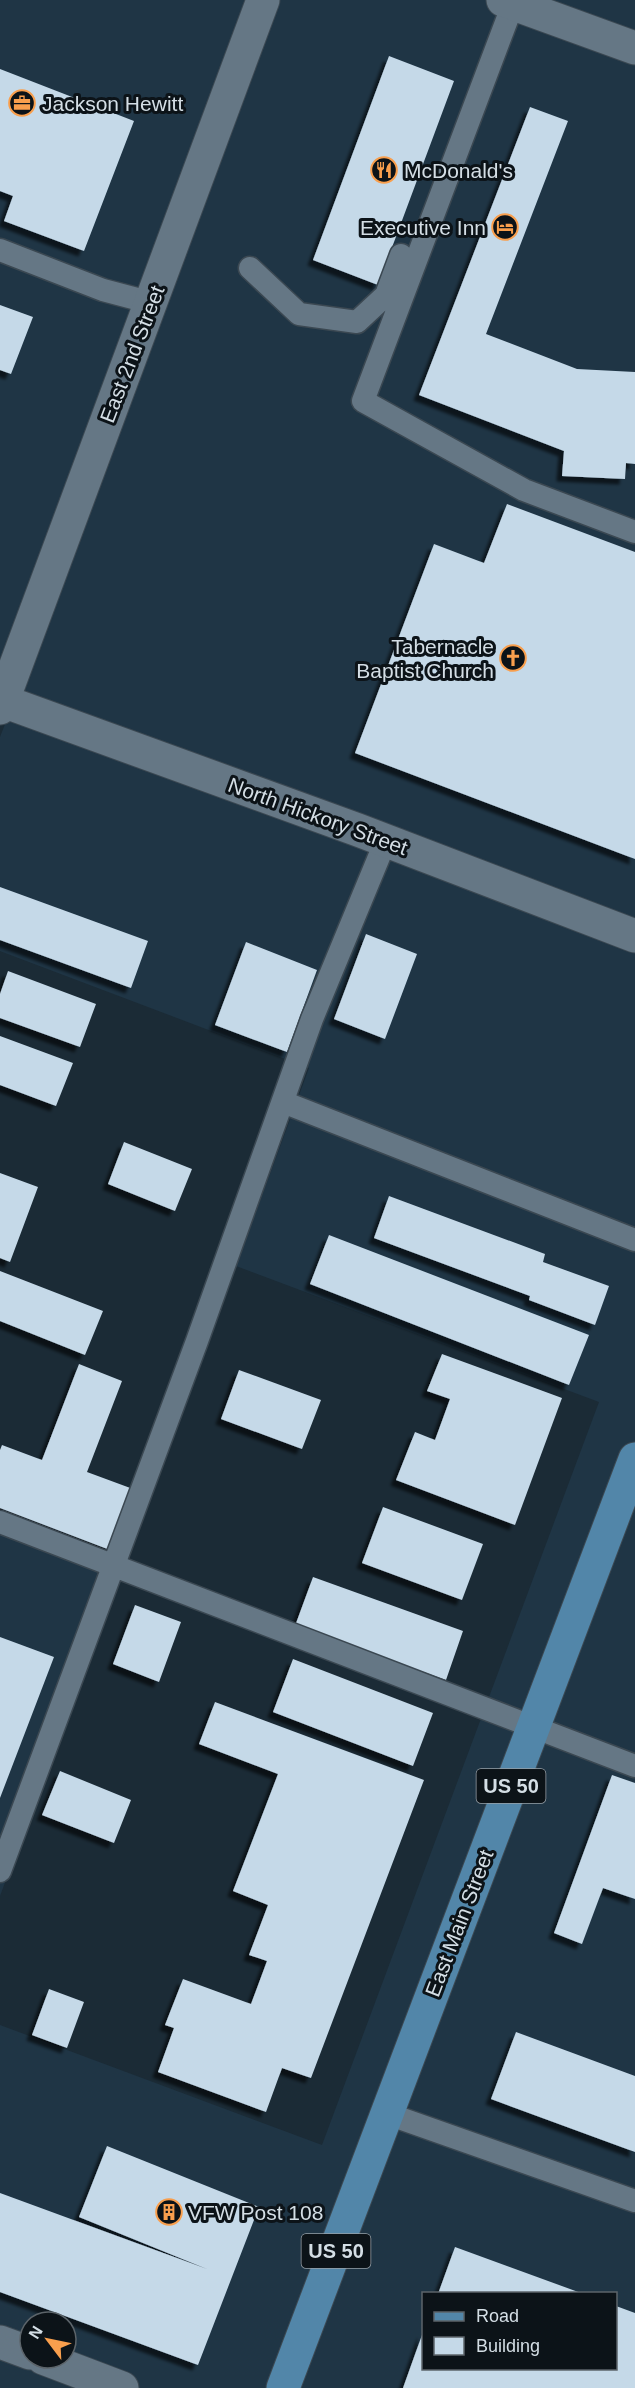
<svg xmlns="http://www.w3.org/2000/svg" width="635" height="2388" font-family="Helvetica,sans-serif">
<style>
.built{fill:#1f3545;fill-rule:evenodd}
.building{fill:#c5d9e8;filter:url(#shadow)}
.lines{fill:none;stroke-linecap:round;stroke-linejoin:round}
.service-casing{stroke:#3b4852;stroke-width:25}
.minor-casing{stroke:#3b4852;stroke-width:35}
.secondary-casing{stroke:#3b4852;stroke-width:35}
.primary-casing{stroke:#3b4852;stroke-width:35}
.service{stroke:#657785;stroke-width:22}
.minor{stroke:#657785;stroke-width:33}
.secondary{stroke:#657785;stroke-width:33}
.primary{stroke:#5286a9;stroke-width:33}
.labels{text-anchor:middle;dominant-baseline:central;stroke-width:6;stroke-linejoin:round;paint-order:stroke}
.shield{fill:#0c1318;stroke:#98a1a8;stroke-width:1.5}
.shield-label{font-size:20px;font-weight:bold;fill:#d4dee5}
.poi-label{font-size:21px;fill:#d4dee5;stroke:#0c1318;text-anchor:start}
.street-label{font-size:21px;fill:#d4dee5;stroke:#0c1318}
</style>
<defs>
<filter id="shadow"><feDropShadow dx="-5.5" dy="5.5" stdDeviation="1.5" flood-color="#0009"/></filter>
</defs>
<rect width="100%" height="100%" fill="#1b2b36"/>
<path class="built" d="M 0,0 L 635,0 L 635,2388 L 0,2388 L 0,2025 L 322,2145 L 599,1402 L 236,1266 L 309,1068 L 0,951 L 0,737 L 18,691 L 0,684 ZM 424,2294 L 616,2294 L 616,2368 L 424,2368 ZM 30,2322 L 66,2322 L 66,2358 L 30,2358 Z
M 0,1517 L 123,1565 L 0,1896 Z"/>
<path class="building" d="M 389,56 L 454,81 L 378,285 L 313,260 Z
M 0,69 L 134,121 L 84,251 L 4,221 L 13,196 L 0,191 Z
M 530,107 L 568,121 L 486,334 L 577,369 L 635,372 L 635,464 L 626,463 L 625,479 L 562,476 L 564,451 L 419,395 Z
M 0,305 L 33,317 L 11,374 L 0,370 Z
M 507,504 L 635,552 L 635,859 L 355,753 L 434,544 L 484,563 Z
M 0,887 L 148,941 L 131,988 L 0,940 Z
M 366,934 L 417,954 L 385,1039 L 334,1019 Z
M 246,942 L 317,970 L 287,1052 L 215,1025 Z
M 8,971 L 96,1004 L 80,1047 L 0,1018 L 0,994 Z
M 0,1036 L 73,1063 L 56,1106 L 0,1085 Z
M 124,1142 L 192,1169 L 175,1211 L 108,1184 Z
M 0,1173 L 38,1187 L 10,1262 L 0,1258 Z
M 389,1196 L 545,1254 L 543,1262 L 609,1286 L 595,1325 L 529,1300 L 530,1296 L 374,1238 Z
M 329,1235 L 589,1335 L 569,1385 L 310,1284 Z
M 0,1271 L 103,1311 L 85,1355 L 0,1321 Z
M 442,1354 L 562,1398 L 515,1525 L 396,1480 L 415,1432 L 435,1440 L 450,1399 L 427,1391 Z
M 79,1364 L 122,1381 L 87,1472 L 133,1489 L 110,1550 L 0,1508 L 0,1450 L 2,1445 L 42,1460 Z
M 239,1370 L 321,1400 L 302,1449 L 221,1419 Z
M 383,1507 L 483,1544 L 462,1600 L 362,1563 Z
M 313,1577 L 463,1631 L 446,1680 L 295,1626 Z
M 135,1605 L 181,1622 L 159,1682 L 113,1664 Z
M 0,1637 L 54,1657 L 0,1798 Z
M 293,1659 L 433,1713 L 413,1766 L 273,1712 Z
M 215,1702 L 424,1780 L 311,2078 L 282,2068 L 266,2112 L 158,2072 L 174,2028 L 165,2025 L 183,1979 L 251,2004 L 267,1961 L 249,1955 L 268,1905 L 233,1891 L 278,1774 L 199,1744 Z
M 60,1771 L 131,1800 L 114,1843 L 42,1815 Z
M 612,1775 L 635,1783 L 635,1899 L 603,1888 L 582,1944 L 554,1933 Z
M 49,1989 L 84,2002 L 67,2048 L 32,2035 Z
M 516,2032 L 635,2076 L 635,2152 L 491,2099 Z
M 107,2146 L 259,2207 L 198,2365 L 0,2292 L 0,2193 L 207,2269 L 79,2217 Z
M 455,2247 L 581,2293 L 581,2294 L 438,2294 Z
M 616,2306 L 635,2313 L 635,2388 L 403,2388 L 423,2332 L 424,2368 L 616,2368 Z"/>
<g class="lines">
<g class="service-casing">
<path id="service" d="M 513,4 L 363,401 L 524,490 L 635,532
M 0,250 L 103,290 L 152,303
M 250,268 L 299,314 L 357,322 L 386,295 L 401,255
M 283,1102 L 635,1240
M 0,1522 L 635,1766
M 0,1871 L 197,1341 L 312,1019 L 386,840
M 388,2114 L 635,2201"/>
</g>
<g class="minor-casing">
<path id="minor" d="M 0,700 L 358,830 L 635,936
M 0,708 L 263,0
M 0,2342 L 30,2353
M 43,2358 L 122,2388"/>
</g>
<g class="secondary-casing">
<path id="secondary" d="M 503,0 L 635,48"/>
</g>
<g class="primary-casing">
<path id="primary" d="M 283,2388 L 635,1459"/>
</g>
<use href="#service" class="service"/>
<use href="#minor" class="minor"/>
<use href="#secondary" class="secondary"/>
<use href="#primary" class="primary"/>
</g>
<defs>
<g id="office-ring" transform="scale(1.35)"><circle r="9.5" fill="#0c1318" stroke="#f99f4d" stroke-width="1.5"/><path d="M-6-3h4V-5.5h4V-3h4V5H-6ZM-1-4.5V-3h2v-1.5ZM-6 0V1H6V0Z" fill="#f99f4d"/></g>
<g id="restaurant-ring" transform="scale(1.35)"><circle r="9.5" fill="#0c1318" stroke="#f99f4d" stroke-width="1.5"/><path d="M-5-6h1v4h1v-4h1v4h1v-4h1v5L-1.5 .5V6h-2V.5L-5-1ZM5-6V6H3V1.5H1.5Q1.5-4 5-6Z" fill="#f99f4d"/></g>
<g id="hotel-ring" transform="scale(1.35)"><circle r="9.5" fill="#0c1318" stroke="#f99f4d" stroke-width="1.5"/><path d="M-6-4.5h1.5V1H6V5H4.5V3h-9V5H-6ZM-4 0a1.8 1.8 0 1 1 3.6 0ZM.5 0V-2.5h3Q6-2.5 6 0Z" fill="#f99f4d"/></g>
<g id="church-ring" transform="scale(1.35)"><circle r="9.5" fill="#0c1318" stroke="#f99f4d" stroke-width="1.5"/><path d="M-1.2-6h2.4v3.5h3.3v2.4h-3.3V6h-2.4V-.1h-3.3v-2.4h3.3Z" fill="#f99f4d"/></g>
<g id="building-ring" transform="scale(1.35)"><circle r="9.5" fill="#0c1318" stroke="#f99f4d" stroke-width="1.5"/><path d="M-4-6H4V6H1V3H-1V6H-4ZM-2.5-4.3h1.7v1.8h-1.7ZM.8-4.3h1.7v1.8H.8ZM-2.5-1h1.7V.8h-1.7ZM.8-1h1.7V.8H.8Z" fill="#f99f4d"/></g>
</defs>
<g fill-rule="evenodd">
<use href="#office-ring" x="22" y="103"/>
<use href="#restaurant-ring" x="384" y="170"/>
<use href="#hotel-ring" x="505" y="227"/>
<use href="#church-ring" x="513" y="658"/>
<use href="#building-ring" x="169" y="2212"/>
</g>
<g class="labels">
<g class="shield">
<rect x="476.5" y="1769" width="69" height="34" rx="4.5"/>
<rect x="301.5" y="2234" width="69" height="34" rx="4.5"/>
</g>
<g class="shield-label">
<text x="511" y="1786">US 50</text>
<text x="336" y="2251">US 50</text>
</g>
<g class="poi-label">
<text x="42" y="103">Jackson Hewitt</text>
<text x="404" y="170">McDonald's</text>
<text x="486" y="227" text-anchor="end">Executive Inn</text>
<text x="494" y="646" text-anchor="end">Tabernacle<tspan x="494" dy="24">Baptist Church</tspan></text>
<text x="188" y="2212">VFW Post 108</text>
</g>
<g class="street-label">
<text transform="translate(132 354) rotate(-69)">East 2nd Street</text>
<text transform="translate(318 816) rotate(20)">North Hickory Street</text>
<text transform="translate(459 1923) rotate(-69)">East Main Street</text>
</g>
</g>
<rect x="422" y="2292" width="195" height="78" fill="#0c1318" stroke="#5c646a" stroke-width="1.5"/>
<rect x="434" y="2312" width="30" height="9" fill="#5286a9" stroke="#5c646a" stroke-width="1.5"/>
<text x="476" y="2322" font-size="18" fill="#d4dee5">Road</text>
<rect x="434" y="2337" width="30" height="18" fill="#c5d9e8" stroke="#5c646a" stroke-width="1.5"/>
<text x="476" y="2352" font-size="18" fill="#d4dee5">Building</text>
<g transform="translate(48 2340) rotate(302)"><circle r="28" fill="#0c1318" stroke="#5c646a" stroke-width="1.5"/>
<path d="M0-4.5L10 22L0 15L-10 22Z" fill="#f99f4d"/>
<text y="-9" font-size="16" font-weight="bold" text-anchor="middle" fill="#d4dee5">N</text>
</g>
</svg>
